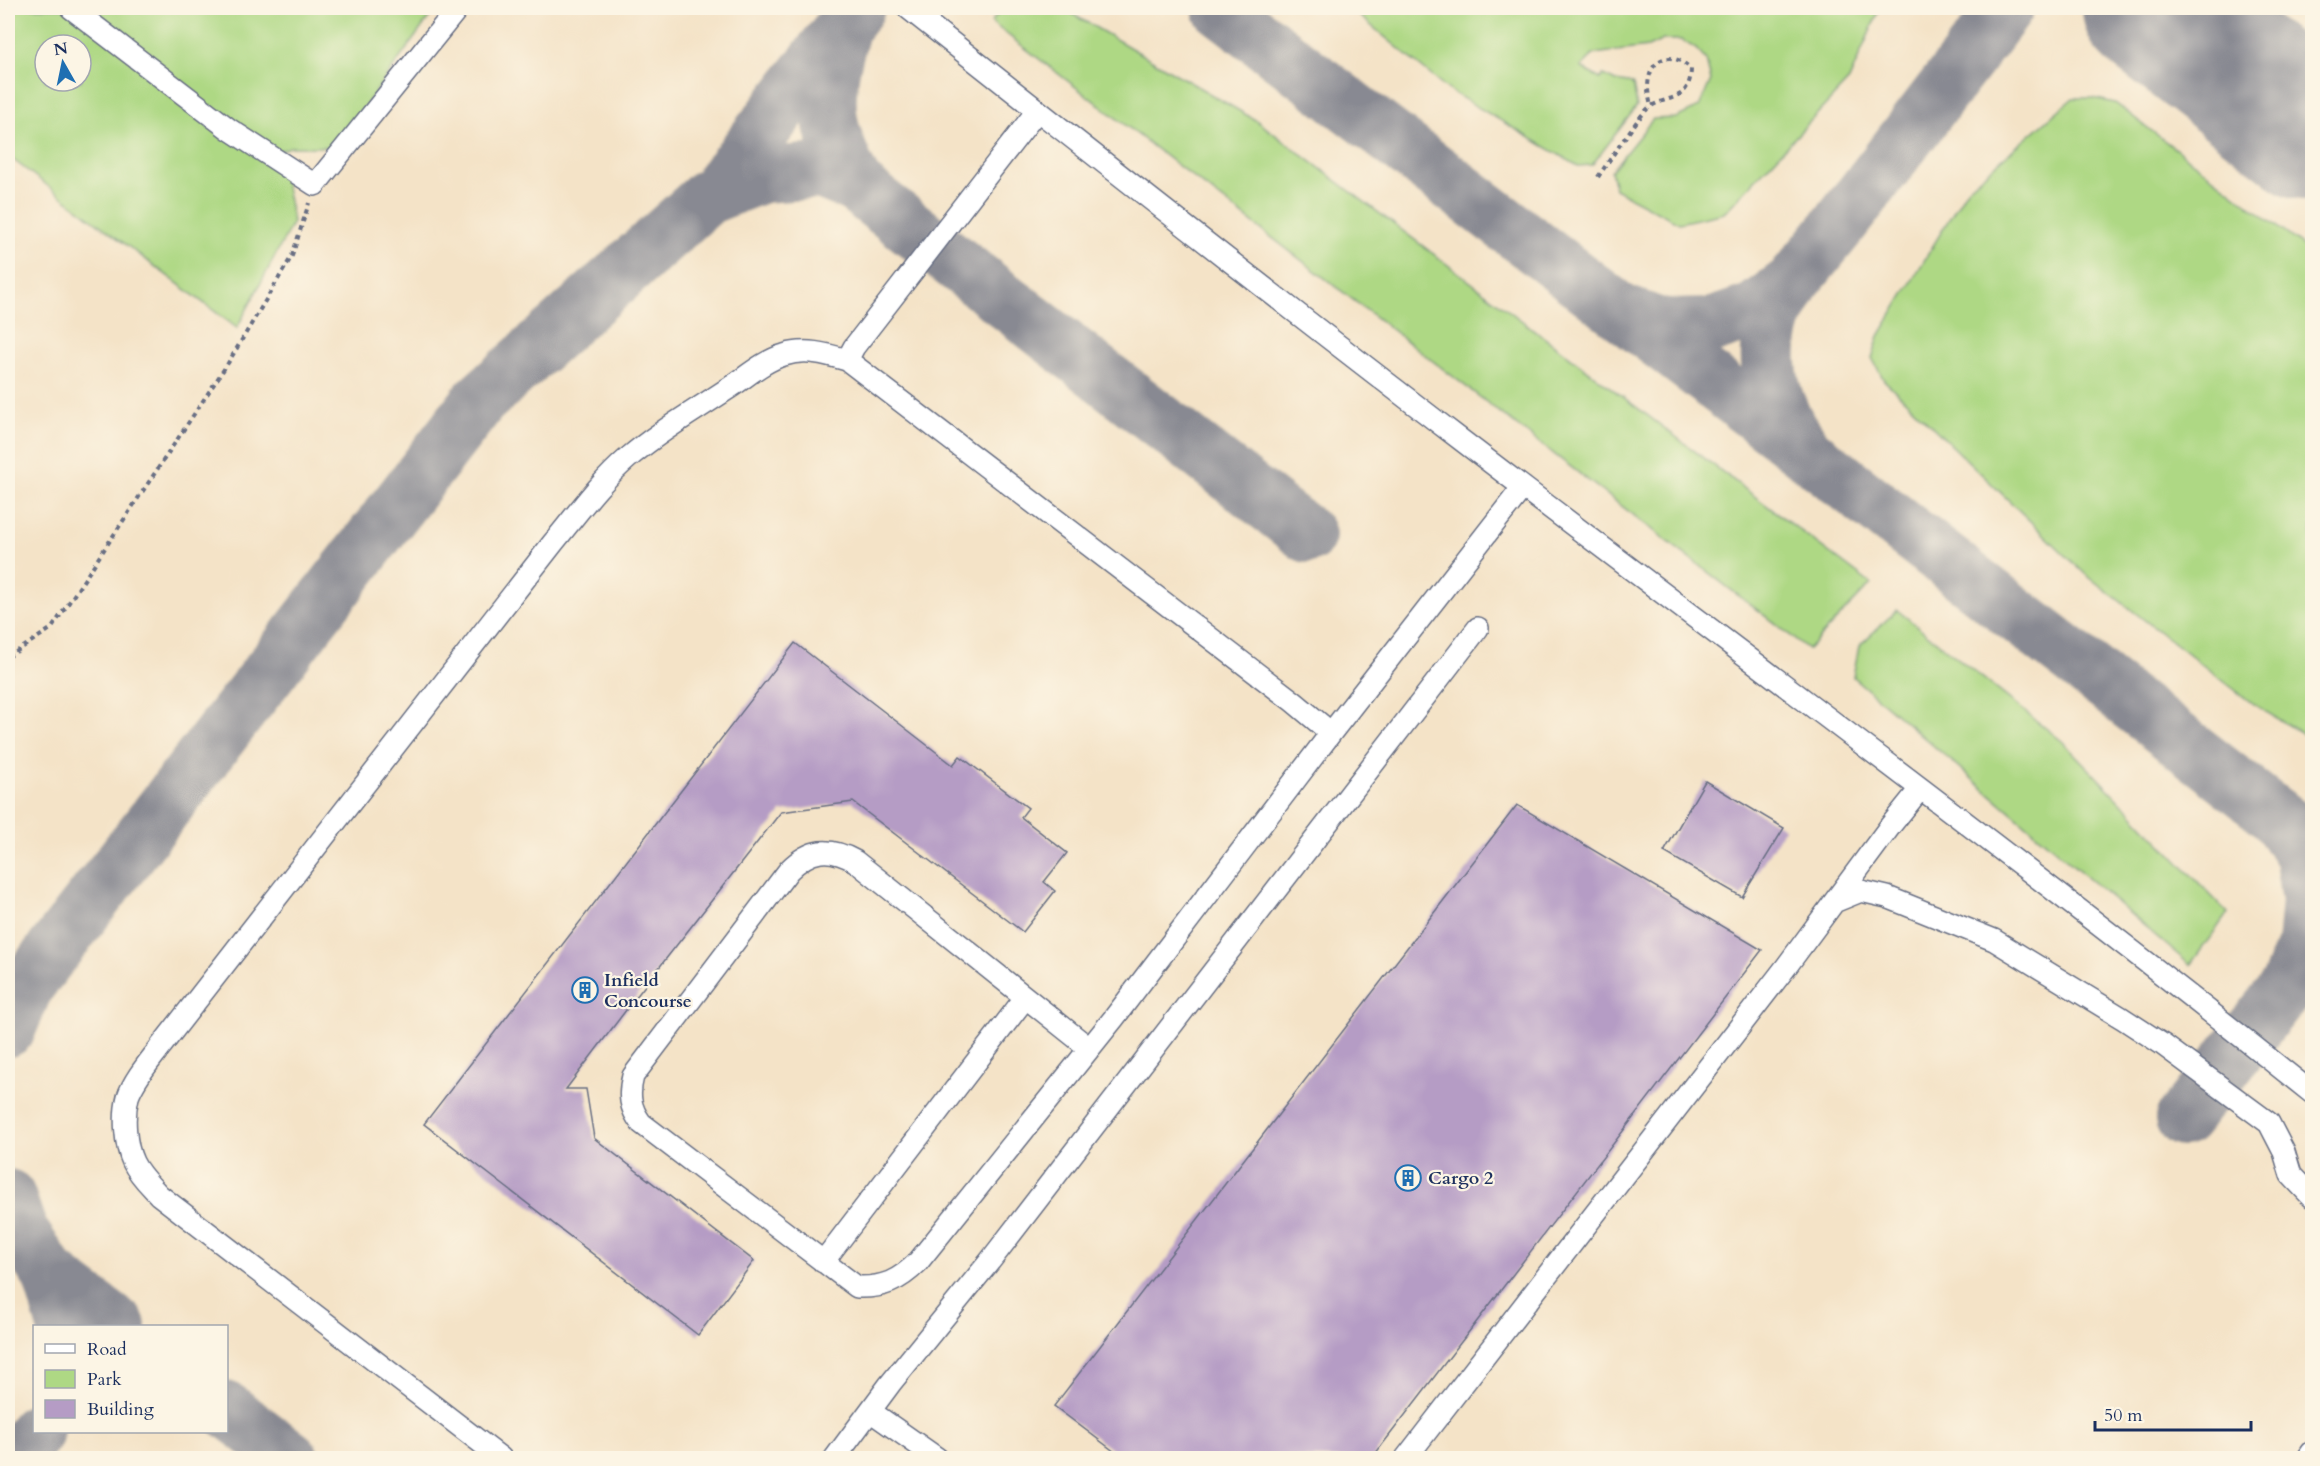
<svg xmlns="http://www.w3.org/2000/svg" width="2320" height="1466" font-family="Cardo,serif">
<style>
.green{fill:#aed884;stroke:#648471;stroke-width:1.5;fill-rule:evenodd}
.lines{fill:none;stroke-linecap:round;stroke-linejoin:round}
.taxiway{stroke:#888992;stroke-width:56}
.runway{stroke:#888992;stroke-width:140}
.building{fill:#b59cc5}
.minor-casing{stroke:#676e83;stroke-width:24}
.path{stroke:#676e83;stroke-width:4;stroke-dasharray:4.5 4.5;stroke-linecap:butt}
.minor{stroke:#fff;stroke-width:21}
.labels{text-anchor:middle;dominant-baseline:central;stroke-width:4.5;stroke-linejoin:round;paint-order:stroke}
.poi-label{font-size:18px;font-weight:bold;fill:#1b2f5e;stroke:#fcf5e5;text-anchor:start}
</style>
<rect width="100%" height="100%" fill="#fcf5e5"/>
<filter id="ink" filterUnits="userSpaceOnUse"><feTurbulence type="fractalNoise" baseFrequency=".0167" numOctaves="2"/><feDisplacementMap in="SourceGraphic" scale="12" xChannelSelector="R" yChannelSelector="G"/><feConvolveMatrix kernelMatrix="1 2 1 2 8 2 1 2 1" color-interpolation-filters="sRGB"/></filter>
<filter id="wash" filterUnits="userSpaceOnUse"><feTurbulence type="fractalNoise" baseFrequency=".008" numOctaves="4" result="noise"/><feDisplacementMap in="SourceGraphic" scale="24" xChannelSelector="R" yChannelSelector="G"/><feGaussianBlur stdDeviation="1.35" result="paint"/><feColorMatrix in="noise" values="0 0 0 0 0 0 0 0 0 0 0 0 0 0 0 0 0 1.4 0 .05"/><feComposite in="paint" operator="in"/></filter>
<g filter="url(#wash)">
<rect width="100%" height="100%" fill="#f4e3c7"/>
<path class="green" d="M 8,8 L 436,8 L 336,147 L 290,147 L 279,151 L 293,222 L 237,328 L 8,156 ZM 45,45 L 81,45 L 81,81 L 45,81 Z
M 1003,8 L 1062,8 L 1257,121 L 1871,584 L 1808,649 L 991,22 Z
M 1350,8 L 1880,8 L 1849,80 L 1724,213 L 1679,223 L 1615,189 L 1611,171 L 1653,119 L 1676,118 L 1699,107 L 1711,80 L 1706,60 L 1696,49 L 1682,40 L 1663,40 L 1648,47 L 1594,54 L 1581,67 L 1600,79 L 1603,75 L 1616,81 L 1633,84 L 1637,106 L 1592,165 L 1578,166 L 1450,91 Z
M 2073,98 L 2093,98 L 2115,103 L 2312,253 L 2312,740 L 2253,704 L 2085,574 L 1884,380 L 1872,358 L 1879,336 L 1967,189 Z
M 1897,610 L 2062,741 L 2228,913 L 2190,965 L 1853,677 L 1859,646 Z"/>
<g class="lines">
<path class="taxiway" d="M 1220,8 L 1812,457 L 2312,843
M 2145,8 L 2167,19 L 2160,8
M 842,30 C 835,55 827,83 829,110 C 830,133 844,165 855,185
M 714,194 L 857,8
M 1792,283 C 1787,294 1779,306 1775,317 C 1760,362 1773,410 1802,446
M 1630,315 L 1663,327 L 1710,326 L 1754,311 L 1792,283 L 1844,219 L 2006,8
M 2275,814 L 2302,854 L 2309,901 L 2305,944 L 2287,987
M 8,1029 L 26,986 L 480,400 L 707,197 L 762,175 L 821,171 L 855,185 L 1308,535
M 2183,1119 L 2287,987 L 2312,966
M 8,1197 L 20,1231 L 50,1275 L 65,1326
M 50,1275 L 118,1326
M 226,1409 L 291,1458
M 16,1458 L 36,1432"/>
<path class="runway" d="M 2152,8 L 2312,131"/>
</g>
<g id="blocks">
<path class="building" d="M 795,643 L 953,765 L 960,756 L 1028,808 L 1021,817 L 1067,853 L 1044,882 L 1055,891 L 1023,932 L 853,802 L 781,812 L 636,997 L 566,1089 L 586,1089 L 594,1138 L 754,1261 L 698,1335 L 424,1124 Z
M 1705,781 L 1784,828 L 1742,897 L 1664,852 Z
M 1517,805 L 1762,950 L 1372,1458 L 1123,1458 L 1054,1406 Z"/>
</g>
</g>
<g filter="url(#ink)">
<use href="#blocks" fill-opacity="0" stroke="#676e83" stroke-width="1.5"/>
<g class="lines">
<g class="minor-casing">
<path id="minor" d="M 71,8 L 229,129 L 315,185 L 458,8
M 908,8 C 1090,152 1272,295 1456,436 C 1742,655 2032,868 2312,1093
M 847,360 L 854,347 L 1037,111
M 1834,902 L 1861,891 L 1887,897 L 1994,940 L 2122,1018 L 2162,1044 L 2269,1123 L 2284,1152 L 2291,1175 L 2312,1197
M 1089,1048 L 855,861 C 829,846 810,849 789,870 L 633,1076 C 628,1095 630,1108 641,1123 L 857,1287 C 883,1288 899,1281 918,1262 L 1114,1018 L 1331,733 L 1523,487
M 823,1262 L 1025,998
M 870,1411 L 937,1458
M 501,1458 L 159,1195 C 150,1185 139,1175 133,1162 C 125,1145 123,1116 128,1097 C 134,1079 150,1061 161,1046 L 553,543 C 577,514 599,483 628,458 C 658,432 693,412 726,390 C 744,379 763,361 784,355 C 806,348 826,354 847,360 L 1294,702 L 1331,733
M 835,1458 L 890,1384 L 990,1261 L 1478,628
M 1406,1458 L 1786,967 L 1891,825 L 1920,789
M 2308,1458 L 2312,1452"/>
</g>
<path class="path" d="M 1598,177 C 1607,164 1641,112 1651,106 C 1671,95 1690,101 1691,69 C 1670,48 1648,59 1648,88 C 1648,94 1650,101 1651,107
M 8,657 L 52,628 L 228,363 L 292,256 L 309,203"/>
<use href="#minor" class="minor"/>
</g>
</g>
<defs>
<g id="building-ring" transform="scale(1.35)"><circle r="9.5" fill="#fcf5e5" stroke="#1f6fb2" stroke-width="1.5"/><path d="M-4-6H4V6H1V3H-1V6H-4ZM-2.5-4.3h1.7v1.8h-1.7ZM.8-4.3h1.7v1.8H.8ZM-2.5-1h1.7V.8h-1.7ZM.8-1h1.7V.8H.8Z" fill="#1f6fb2"/></g>
</defs>
<g fill-rule="evenodd">
<use href="#building-ring" x="585" y="990"/>
<use href="#building-ring" x="1408" y="1178"/>
</g>
<g class="labels">
<g class="poi-label">
<text x="604" y="980">Infield<tspan x="604" dy="21">Concourse</tspan></text>
<text x="1428" y="1178">Cargo 2</text>
</g>
</g>
<rect width="2320" height="1466" fill="none" stroke="#fcf5e5" stroke-width="30"/>
<rect x="33" y="1325" width="195" height="108" fill="#fcf5e5" stroke="#a2a6af" stroke-width="1.5"/>
<rect x="45" y="1344" width="30" height="9" fill="#ffffff" stroke="#a2a6af" stroke-width="1.5"/>
<text x="87" y="1355" font-size="18" fill="#1b2f5e">Road</text>
<rect x="45" y="1370" width="30" height="18" fill="#aed884" stroke="#a2a6af" stroke-width="1.5"/>
<text x="87" y="1385" font-size="18" fill="#1b2f5e">Park</text>
<rect x="45" y="1400" width="30" height="18" fill="#b59cc5" stroke="#a2a6af" stroke-width="1.5"/>
<text x="87" y="1415" font-size="18" fill="#1b2f5e">Building</text>
<g transform="translate(63 63) rotate(351)"><circle r="28" fill="#fcf5e5" stroke="#a2a6af" stroke-width="1.5"/>
<path d="M0-4.5L10 22L0 15L-10 22Z" fill="#1f6fb2"/>
<text y="-9" font-size="16" font-weight="bold" text-anchor="middle" fill="#1b2f5e">N</text>
</g>
<path d="M2095 1421v9h156v-9" fill="none" stroke="#1b2f5e" stroke-width="3"/>
<text x="2104" y="1421" font-size="18" fill="#1b2f5e" stroke="#fcf5e5" stroke-width="4.5" paint-order="stroke">50 m</text>
</svg>
